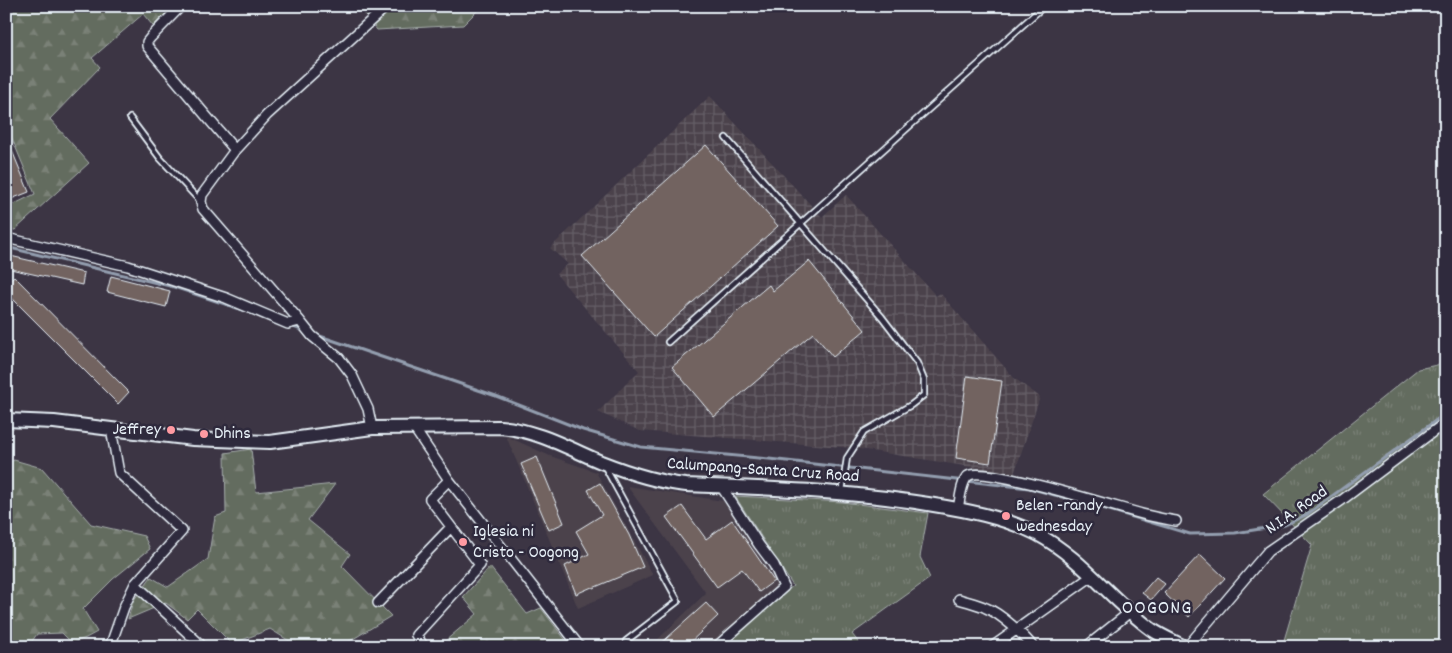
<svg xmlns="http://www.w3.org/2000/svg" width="1452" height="653" font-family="Dekko,sans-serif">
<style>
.built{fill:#4c434c}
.industrial{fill:url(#industrial-grid)}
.grass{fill:url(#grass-tufts);stroke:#a6aeac}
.forest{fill:url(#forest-firs);stroke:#a6aeac}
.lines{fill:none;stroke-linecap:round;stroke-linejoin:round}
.stream{stroke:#939eaf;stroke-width:3}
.building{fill:#726360;stroke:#e8f1f8}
.lane-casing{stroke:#e8f1f8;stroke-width:8}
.street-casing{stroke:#e8f1f8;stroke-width:12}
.secondary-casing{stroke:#e8f1f8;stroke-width:16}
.lane{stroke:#2f2a3d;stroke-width:4.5}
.street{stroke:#2f2a3d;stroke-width:9}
.secondary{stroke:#2f2a3d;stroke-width:12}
.poi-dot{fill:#ff9aa2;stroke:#2f2a3d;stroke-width:2}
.labels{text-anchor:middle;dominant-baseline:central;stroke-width:5;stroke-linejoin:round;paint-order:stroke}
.poi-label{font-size:18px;fill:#e8f1f8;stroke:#2f2a3d;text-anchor:start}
.street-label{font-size:18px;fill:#e8f1f8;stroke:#2f2a3d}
.quarter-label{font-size:20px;letter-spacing:1px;fill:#e8f1f8;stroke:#2f2a3d}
</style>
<defs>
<pattern id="industrial-grid" width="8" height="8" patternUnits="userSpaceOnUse" patternTransform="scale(1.25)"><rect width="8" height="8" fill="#4c434c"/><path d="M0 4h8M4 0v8" fill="none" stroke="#665f67"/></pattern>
<pattern id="grass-tufts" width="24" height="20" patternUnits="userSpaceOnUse" patternTransform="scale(1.25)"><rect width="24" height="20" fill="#646c5f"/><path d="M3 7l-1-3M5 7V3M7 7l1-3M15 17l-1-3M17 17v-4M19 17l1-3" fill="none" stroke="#7a8177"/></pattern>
<pattern id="forest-firs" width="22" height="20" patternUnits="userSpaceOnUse" patternTransform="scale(1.25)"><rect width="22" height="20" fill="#646c5f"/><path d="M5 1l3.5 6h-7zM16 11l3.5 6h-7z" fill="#7a8177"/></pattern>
</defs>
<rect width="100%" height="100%" fill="#3c3544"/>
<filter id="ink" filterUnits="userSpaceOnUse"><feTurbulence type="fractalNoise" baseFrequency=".02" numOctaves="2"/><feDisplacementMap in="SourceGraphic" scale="10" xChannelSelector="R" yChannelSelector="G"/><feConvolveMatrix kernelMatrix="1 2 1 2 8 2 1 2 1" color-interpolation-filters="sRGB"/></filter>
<g filter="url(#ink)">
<path class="built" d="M 506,436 L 550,456 L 596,472 L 653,575 L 578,608 Z
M 627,486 L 723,501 L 779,586 L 708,647 L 650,647 L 706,593 Z"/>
<path class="industrial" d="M 710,96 L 822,217 L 846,195 L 936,296 L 940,293 L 1014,378 L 1040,397 L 1014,474 L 854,448 L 640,431 L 598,412 L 639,371 L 556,274 L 568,264 L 550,248 Z"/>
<path class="grass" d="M 1446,363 L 1446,647 L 1282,647 L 1312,545 L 1263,494 L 1418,369 Z
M 735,496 L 842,502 L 928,513 L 920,557 L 930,578 L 852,634 L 862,647 L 716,647 L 793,586 Z"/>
<path class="forest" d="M 6,6 L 173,6 L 153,26 L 143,14 L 92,58 L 100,67 L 50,119 L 89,163 L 15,230 L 6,229 L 6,208 L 35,194 L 6,124 Z
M 371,6 L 482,6 L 463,25 L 377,30 L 364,13 Z
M 251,449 L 256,492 L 335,484 L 308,520 L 350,554 L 342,566 L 391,616 L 340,647 L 299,647 L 270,629 L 232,644 L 197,609 L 187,619 L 166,603 L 128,619 L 133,601 L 151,577 L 168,587 L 208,559 L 215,517 L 226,513 L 225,453 Z
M 14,460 L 42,468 L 91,524 L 144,536 L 150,549 L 113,579 L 83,609 L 97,632 L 86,638 L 72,643 L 62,633 L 37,634 L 28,647 L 6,647 L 6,464 Z
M 490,567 L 527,614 L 541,608 L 571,647 L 438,647 L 477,614 L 463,597 Z"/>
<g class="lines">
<path class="stream" d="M 6,247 L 174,287 L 252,313
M 291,326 L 304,331
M 317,335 L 496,396 L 583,430 L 641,447 L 769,459 L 1029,488 L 1106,509 L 1190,534 L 1235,533 L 1285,525 L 1306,515 L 1446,413"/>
</g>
<path class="building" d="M 6,136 L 29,192 L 6,201 Z
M 706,145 L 778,226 L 654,337 L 582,256 Z
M 6,255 L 84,273 L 82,285 L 6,268 Z
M 809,261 L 865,330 L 833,357 L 813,333 L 714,417 L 672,367 L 769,285 L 773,291 Z
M 14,276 L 129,392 L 118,404 L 6,292 L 6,284 Z
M 111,276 L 170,291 L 166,307 L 107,292 Z
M 967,376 L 1002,381 L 990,463 L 956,458 Z
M 537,457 L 564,523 L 549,530 L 521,464 Z
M 600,483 L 629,535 L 643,567 L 593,588 L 592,587 L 576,594 L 565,566 L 589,554 L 576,531 L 602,515 L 588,490 Z
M 682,506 L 706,539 L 732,520 L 774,581 L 759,592 L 742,569 L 717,587 L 666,517 Z
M 1200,554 L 1225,578 L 1189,617 L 1164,593 Z
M 1156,577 L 1165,584 L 1151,600 L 1142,593 Z
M 706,603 L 718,616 L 685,647 L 657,647 Z"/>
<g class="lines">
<g class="lane-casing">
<path id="lane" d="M 130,118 L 160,158 L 200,201
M 726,138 L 882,317 L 917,363 L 924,380 L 924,395 L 911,405 L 864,432 L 847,458 L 842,491
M 668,342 L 1044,6
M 1438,429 L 1446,443
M 605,467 L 678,601 L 626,641"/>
</g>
<g class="street-casing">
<path id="street" d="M 181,6 L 151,37 L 147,42 L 147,46 L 235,150
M 6,238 L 128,266 L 226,298 L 288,324 L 300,321 L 203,209 L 201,202 L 202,195 L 235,150 L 267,115 L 387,6
M 300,321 L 312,336 L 339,358 L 352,375 L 368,409 L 372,428
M 414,428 L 449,480 L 580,647
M 958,509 C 960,500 961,482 968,476 C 982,465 1119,508 1142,514 C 1153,517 1165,519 1176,521
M 135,584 L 203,647
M 959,599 C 968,602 978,604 986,608 C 1000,613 1024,635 1033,647
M 378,603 L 451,527
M 110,647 L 124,607 L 135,584 L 182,531 L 119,473 L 111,429
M 424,647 L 416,635 L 480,565 L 430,499 L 449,480
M 716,647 L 784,587 L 774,565 L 759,545 L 721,486
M 992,647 L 1092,576
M 1086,647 L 1130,612
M 1187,647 L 1268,551 L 1342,500 L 1446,422"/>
</g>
<g class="secondary-casing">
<path id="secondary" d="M 6,420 L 54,422 L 193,439 L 270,442 L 372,428 L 500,427 C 536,430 568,448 601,462 C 629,473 656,482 686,485 C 767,488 848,491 928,504 C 965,510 1004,517 1037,534 C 1082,558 1111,600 1151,629 C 1161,636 1173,641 1185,647"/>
</g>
<use href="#lane" class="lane"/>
<use href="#street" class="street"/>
<use href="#secondary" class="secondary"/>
</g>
</g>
<g class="poi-dot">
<circle cx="171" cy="430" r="5"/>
<circle cx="204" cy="434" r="5"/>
<circle cx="1006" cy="516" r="5"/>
<circle cx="463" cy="542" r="5"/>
</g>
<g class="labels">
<g class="poi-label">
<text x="161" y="430" text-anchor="end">Jeffrey</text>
<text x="214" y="434">Dhins</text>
<text x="1016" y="506">Belen -randy<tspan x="1016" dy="21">wednesday</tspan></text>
<text x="473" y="532">Iglesia ni<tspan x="473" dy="21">Cristo - Oogong</tspan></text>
</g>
<g class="street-label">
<text transform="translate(763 471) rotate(4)">Calumpang-Santa Cruz Road</text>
<text transform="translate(1297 511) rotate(-35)">N.I.A. Road</text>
</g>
<g class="quarter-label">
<text x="1157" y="609">OOGONG</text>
</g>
</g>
<rect width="1452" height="653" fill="none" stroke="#2f2a3d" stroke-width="25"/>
<rect x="12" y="12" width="1427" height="628" fill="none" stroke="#e8f1f8" stroke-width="2" filter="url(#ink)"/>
</svg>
